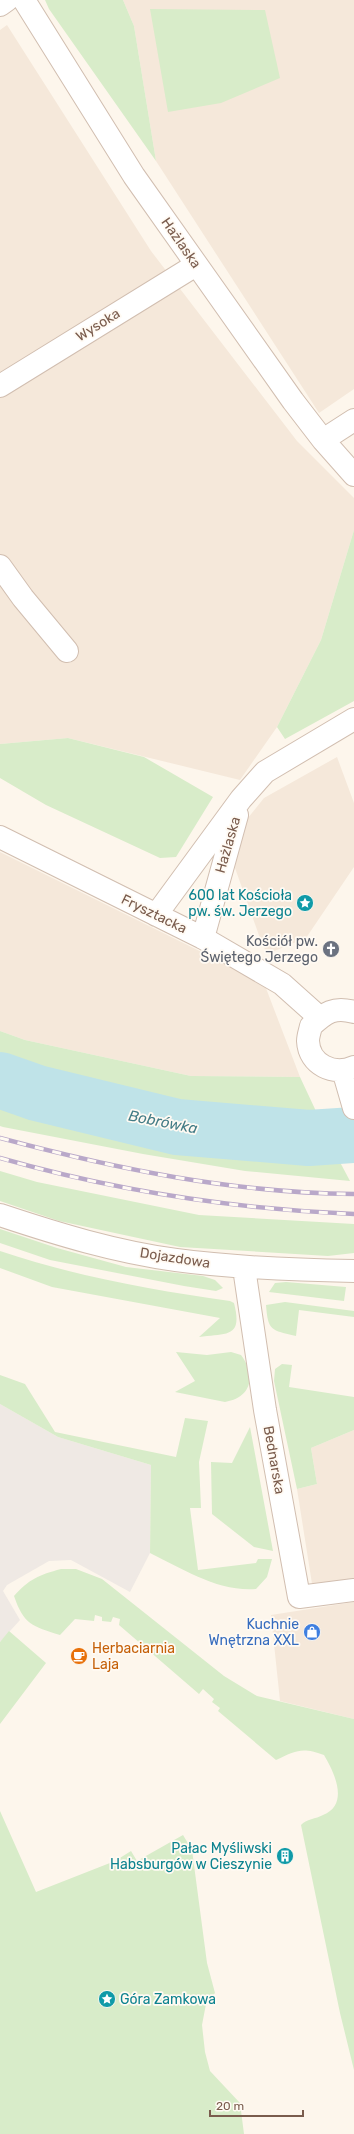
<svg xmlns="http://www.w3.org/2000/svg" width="354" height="2134" font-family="Rubik,sans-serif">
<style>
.residential{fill:#f5e8da}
.industrial{fill:#efe9e4}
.green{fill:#d8ecc9}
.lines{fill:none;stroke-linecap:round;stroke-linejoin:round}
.river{stroke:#bfe3e8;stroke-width:56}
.minor-casing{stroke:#d1beb0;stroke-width:24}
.minor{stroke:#fff;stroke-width:22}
.rail-casing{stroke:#b9a8c9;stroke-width:4.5}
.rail{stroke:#fffaf3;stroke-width:3;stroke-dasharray:9;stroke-linecap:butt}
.labels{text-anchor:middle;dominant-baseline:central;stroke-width:3.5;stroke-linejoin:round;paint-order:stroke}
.street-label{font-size:14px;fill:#7a5c4d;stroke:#fffaf3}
.culture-label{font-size:14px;fill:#0d838f;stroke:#fffaf3;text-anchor:end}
.worship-label{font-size:14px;fill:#5b616d;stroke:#fffaf3;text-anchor:end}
.shop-label{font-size:14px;fill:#366cbe;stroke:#fffaf3;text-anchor:end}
.food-label{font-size:14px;fill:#c56008;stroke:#fffaf3;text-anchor:start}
.water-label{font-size:15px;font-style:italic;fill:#437c86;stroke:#fffaf3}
</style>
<rect width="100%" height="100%" fill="#fdf6ec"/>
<path class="residential" d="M 123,0 L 354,0 L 354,389 L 319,413 L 156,161 L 134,26 Z
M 7,25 L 151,251 L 297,441 L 354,498 L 354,530 L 321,640 L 277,727 L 240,780 L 68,738 L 0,744 L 0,30 Z
M 337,757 L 354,803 L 354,867 L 306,938 L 267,954 L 261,941 L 235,868 L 239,829 L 264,798 Z
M 0,852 L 264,983 L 300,1077 L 191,1076 L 25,1040 L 0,1031 Z
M 354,1430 L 354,1584 L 313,1590 L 297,1489 L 317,1484 L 311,1448 Z
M 354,1602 L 354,1719 L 280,1701 L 271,1615 Z"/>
<path class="industrial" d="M 0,1404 L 58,1437 L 151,1465 L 150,1553 L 130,1592 L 71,1560 L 49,1561 L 7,1585 L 3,1591 L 20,1620 L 0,1642 Z"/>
<path class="green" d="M 45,0 L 123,0 L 134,26 L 156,161 L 49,9 Z
M 150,9 L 265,10 L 280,78 L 221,103 L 168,112 Z
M 354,530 L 354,701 L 285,739 L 277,727 L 321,640 Z
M 68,738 L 144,757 L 213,797 L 176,857 L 160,858 L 46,805 L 0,778 L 0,744 Z
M 0,1031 L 25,1040 L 191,1076 L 300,1077 L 322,1124 L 186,1118 L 0,1062 Z
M 0,1096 L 75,1119 L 202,1143 L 333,1149 L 350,1181 L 245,1171 L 143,1154 L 3,1127 L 0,1126 Z
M 0,1171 L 37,1182 L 199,1215 L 354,1224 L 354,1253 L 328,1256 L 180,1247 L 59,1221 L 0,1201 Z
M 0,1229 L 57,1248 L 126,1267 L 203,1276 L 215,1280 L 223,1288 L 216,1291 L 184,1286 L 50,1260 L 0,1243 Z
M 0,1251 C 74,1276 152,1290 230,1301 L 234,1303 C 243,1338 227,1333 199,1337 L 220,1318 L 52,1287 L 0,1268 Z
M 286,1282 L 346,1287 L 344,1301 L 269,1292 L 275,1283 Z
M 285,1302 L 354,1311 L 354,1317 L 299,1310 L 296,1336 C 271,1330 268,1331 266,1305 Z
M 176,1352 L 207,1355 L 231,1352 L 241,1355 C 256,1375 252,1398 225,1402 L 175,1392 L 195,1381 Z
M 282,1364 L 292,1365 L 289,1387 L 354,1397 L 354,1430 L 311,1448 L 317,1484 L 297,1489 L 274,1381 L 275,1369 Z
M 0,1375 L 25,1384 L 55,1432 L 176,1457 L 185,1418 L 208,1421 L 199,1462 L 201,1508 L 190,1508 L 198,1570 L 256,1563 L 258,1559 L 272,1559 L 267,1577 L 256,1589 C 218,1592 183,1569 150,1553 L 151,1465 L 58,1437 L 0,1404 Z
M 250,1427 L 273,1551 L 254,1547 L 212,1514 L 211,1462 L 232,1463 Z
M 61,1569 L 76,1569 L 102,1579 L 224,1676 L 257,1696 L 354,1719 L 354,2070 L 340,2013 L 301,1825 C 306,1819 316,1819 323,1815 C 350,1804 334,1772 324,1755 C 302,1747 297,1750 276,1760 L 218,1711 L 220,1708 L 212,1702 L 214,1699 L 203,1689 L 199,1694 L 119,1625 L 120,1619 L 113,1617 L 111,1622 L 102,1621 L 102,1617 L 95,1615 L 94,1621 L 75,1619 L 60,1635 C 32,1626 24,1625 14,1596 C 29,1579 39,1575 61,1569 Z
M 9,1631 L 46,1663 L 0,1724 L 0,1642 Z
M 0,1811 L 36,1892 L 115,1861 L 131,1851 L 137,1861 L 183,1835 L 192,1850 L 207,1963 L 215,1993 L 206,2004 L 202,2025 L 205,2052 L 210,2071 L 240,2103 L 244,2134 L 0,2134 Z"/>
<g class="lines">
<path class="river" d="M 0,1080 L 37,1093 L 177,1127 L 309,1138 L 354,1135"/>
<g class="minor-casing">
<path id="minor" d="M 24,0 L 134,176 L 293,401 L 323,440 L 354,475
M 0,5 L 7,0
M 0,386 L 196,265
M 323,440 L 354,420
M 0,566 L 23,598 L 67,651
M 0,837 L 203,938 L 282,984 L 320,1018
M 156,915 L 241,799 L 265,772 L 354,719
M 203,938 L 237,815
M 354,1012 C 334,1006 325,1013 311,1026 C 310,1031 308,1036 308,1041 C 309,1065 334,1076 354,1067
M 343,1070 L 354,1108
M 0,1215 C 57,1234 116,1252 176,1260 C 235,1268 294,1270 354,1271
M 244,1268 L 265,1410 L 299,1597 L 354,1590"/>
</g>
<use href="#minor" class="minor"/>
<g class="rail-casing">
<path id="rail" d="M 0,1138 C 116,1169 234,1193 354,1194
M 0,1158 C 116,1191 234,1209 354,1214"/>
</g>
<use href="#rail" class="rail"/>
</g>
<defs>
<g id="sight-disc" transform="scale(0.9)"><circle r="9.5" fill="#0f9aa8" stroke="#fffaf3"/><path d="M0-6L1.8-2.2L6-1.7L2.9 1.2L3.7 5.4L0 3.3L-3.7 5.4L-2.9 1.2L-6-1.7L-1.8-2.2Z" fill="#fff"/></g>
<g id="church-disc" transform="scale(0.9)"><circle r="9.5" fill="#6b7280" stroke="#fffaf3"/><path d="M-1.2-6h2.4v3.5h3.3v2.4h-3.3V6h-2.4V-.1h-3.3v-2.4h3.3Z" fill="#fff"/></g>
<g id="shop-disc" transform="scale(0.9)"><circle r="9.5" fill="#3f7fe0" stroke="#fffaf3"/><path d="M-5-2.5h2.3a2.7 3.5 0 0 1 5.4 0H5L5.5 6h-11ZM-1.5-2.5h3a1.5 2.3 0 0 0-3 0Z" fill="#fff"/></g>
<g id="cafe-disc" transform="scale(0.9)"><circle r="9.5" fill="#e8710a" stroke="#fffaf3"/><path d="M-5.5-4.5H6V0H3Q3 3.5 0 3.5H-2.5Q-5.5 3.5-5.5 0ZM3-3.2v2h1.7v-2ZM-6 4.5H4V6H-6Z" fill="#fff"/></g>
<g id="building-disc" transform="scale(0.9)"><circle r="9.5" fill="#0f9aa8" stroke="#fffaf3"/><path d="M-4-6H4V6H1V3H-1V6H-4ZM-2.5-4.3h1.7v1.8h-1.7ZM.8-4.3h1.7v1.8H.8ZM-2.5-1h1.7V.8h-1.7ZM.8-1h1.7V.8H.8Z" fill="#fff"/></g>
</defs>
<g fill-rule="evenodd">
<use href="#sight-disc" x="305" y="903"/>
<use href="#church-disc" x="331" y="949"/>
<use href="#shop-disc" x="312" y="1632"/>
<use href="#cafe-disc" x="79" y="1656"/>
<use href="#building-disc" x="285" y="1856"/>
<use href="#sight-disc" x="107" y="1999"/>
</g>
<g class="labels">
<g class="street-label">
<text transform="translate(181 243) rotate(55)">Hażlaska</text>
<text transform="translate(98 325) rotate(-32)">Wysoka</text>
<text transform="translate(228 845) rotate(-74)">Hażlaska</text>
<text transform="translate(154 914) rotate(26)">Frysztacka</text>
<text transform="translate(175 1258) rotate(9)">Dojazdowa</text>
<text transform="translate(274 1460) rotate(80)">Bednarska</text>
</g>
<g class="culture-label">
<text x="292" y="895">600 lat Kościoła<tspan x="292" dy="16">pw. św. Jerzego</tspan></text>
<text x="272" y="1848">Pałac Myśliwski<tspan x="272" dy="16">Habsburgów w Cieszynie</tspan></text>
<text x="120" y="1999" text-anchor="start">Góra Zamkowa</text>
</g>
<g class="worship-label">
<text x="318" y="941">Kościół pw.<tspan x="318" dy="16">Świętego Jerzego</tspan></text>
</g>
<g class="shop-label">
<text x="299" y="1624">Kuchnie<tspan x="299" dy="16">Wnętrzna XXL</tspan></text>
</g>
<g class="food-label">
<text x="92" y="1648">Herbaciarnia<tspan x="92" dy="16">Laja</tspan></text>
</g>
<g class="water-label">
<text transform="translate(163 1122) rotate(11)">Bobrówka</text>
</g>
</g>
<path d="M210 2110v6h93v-6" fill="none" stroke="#7a5c4d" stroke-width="2"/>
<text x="216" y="2110" font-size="12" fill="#7a5c4d" stroke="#fffaf3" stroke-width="3" paint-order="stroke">20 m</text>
</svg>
